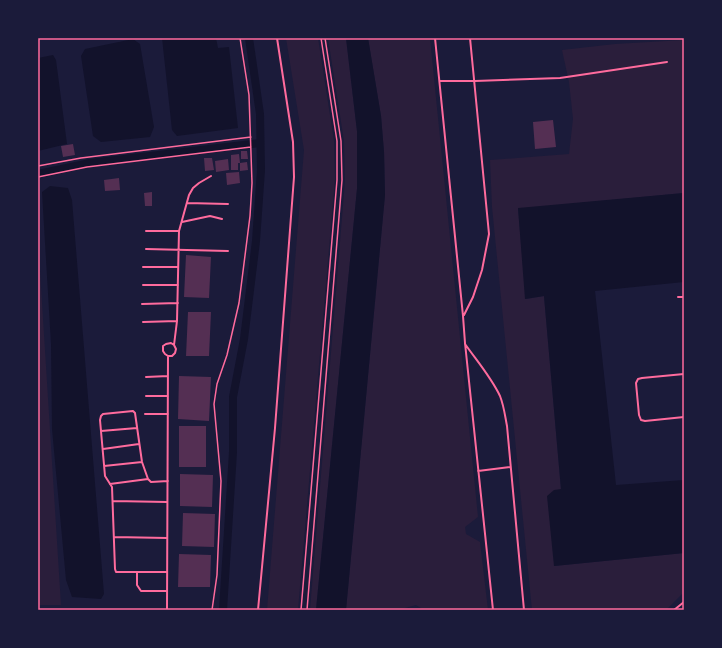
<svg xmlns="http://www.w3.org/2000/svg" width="722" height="648" font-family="Literata,serif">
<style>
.green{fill:#2a1e3b}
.water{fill:#12122b}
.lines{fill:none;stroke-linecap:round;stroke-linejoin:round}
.canal{stroke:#12122b;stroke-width:8}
.building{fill:#542f53}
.path{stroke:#ff6b9d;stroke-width:1.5}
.service{stroke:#ff6b9d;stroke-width:2}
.neatline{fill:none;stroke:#ff6b9d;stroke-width:1.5}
</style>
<rect width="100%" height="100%" fill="#1b1b3a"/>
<path class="green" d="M 286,38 L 318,38 L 334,141 L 335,179 L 298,610 L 267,610 L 304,150 Z
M 328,38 L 346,38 L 357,131 L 357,189 L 316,610 L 310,610 L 345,181 L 344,141 Z
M 368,38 L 430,38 L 478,517 L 465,527 L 466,534 L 480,542 L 488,610 L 424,610 L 416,605 L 398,610 L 346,610 L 385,195 L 384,152 L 381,116 Z
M 684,40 L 684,193 L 518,209 L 526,299 L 544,296 L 561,490 L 554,566 L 684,553 L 684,592 L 666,610 L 532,610 L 492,207 L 490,160 L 569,154 L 573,119 L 569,82 L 562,50 L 615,44 Z
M 38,239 L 61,605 L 38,605 Z"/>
<path class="water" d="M 162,38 L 216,38 L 218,48 L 229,47 L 238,128 L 177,136 L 172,130 Z
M 346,38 L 368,38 L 381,116 L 384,152 L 385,195 L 346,610 L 316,610 L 357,189 L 357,131 Z
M 133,39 L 140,44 L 154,127 L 150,137 L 101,142 L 93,136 L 81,56 L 85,49 Z
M 53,55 L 56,60 L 67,144 L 38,151 L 38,58 Z
M 50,186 L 68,188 L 72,200 L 104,594 L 101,599 L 72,597 L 66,580 L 52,429 L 51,344 L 42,192 Z
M 684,193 L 684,282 L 595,291 L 616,485 L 684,480 L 684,553 L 554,566 L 547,496 L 554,490 L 561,489 L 544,296 L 525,299 L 518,208 Z"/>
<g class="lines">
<path class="canal" d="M 38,174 L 90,163 L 260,143
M 223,610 L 233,452 L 233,397 L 244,339 L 256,241 L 261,170 L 260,114 L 249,38"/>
</g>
<path class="building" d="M 553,120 L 556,147 L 535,149 L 533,122 Z
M 73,144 L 75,155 L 63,157 L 61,146 Z
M 241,151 L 247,151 L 248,159 L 241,159 Z
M 239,154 L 240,163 L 247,162 L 248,170 L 240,171 L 240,163 L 238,163 L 238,170 L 231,170 L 231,155 Z
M 204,158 L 212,158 L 214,170 L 205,171 Z
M 228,159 L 229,170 L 216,172 L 215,161 Z
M 239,172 L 240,183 L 227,185 L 226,173 Z
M 119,178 L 120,190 L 105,191 L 104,180 Z
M 152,192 L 152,206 L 145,206 L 144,193 Z
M 186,255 L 211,257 L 209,298 L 184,297 Z
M 188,312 L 211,312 L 209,356 L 186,356 Z
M 179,376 L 211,377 L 209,421 L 178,419 Z
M 179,426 L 206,426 L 206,467 L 179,467 Z
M 180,474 L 213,475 L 212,507 L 180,506 Z
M 183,513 L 215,514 L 214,547 L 182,546 Z
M 179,554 L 211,555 L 210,587 L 178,587 Z"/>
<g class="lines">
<path class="path" d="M 38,166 L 81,158 L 251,137
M 38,177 L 87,167 L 251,147
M 212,610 L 217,575 L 221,481 L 214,404 L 217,384 L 227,355 L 239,303 L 250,216 L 252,183 L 249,95 L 240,38
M 301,610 L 337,180 L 337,141 L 321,38
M 307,610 L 342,180 L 341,141 L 325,38"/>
<path class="service" d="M 435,38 L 463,316 L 465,343 L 493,610
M 440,81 L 475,81 L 560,78 L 667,62
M 187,203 L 228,204
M 182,222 L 210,216 L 222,219
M 146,231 L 179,231
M 146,249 L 228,251
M 143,267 L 178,267
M 143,285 L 178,285
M 678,297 L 684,297
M 142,304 L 178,303
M 464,315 L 473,297 L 482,270 L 489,234 L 470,38
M 143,322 L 177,321
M 465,344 C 477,361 491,377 500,396 C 504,406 505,416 507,426 L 524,610
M 174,345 L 171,343 L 166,344 L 163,346 L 163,351 L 165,354 L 168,356 L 172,356 L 175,353 L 176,349 L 174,345 L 177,321 L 179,231 L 189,195 L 193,188 L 199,183 L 211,176
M 684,374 L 642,378 L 638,379 L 636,383 L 639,415 L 641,420 L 645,421 L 684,417
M 146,377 L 168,376
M 146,396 L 168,396
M 145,414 L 168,414
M 101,431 L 137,428
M 103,449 L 139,444
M 104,466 L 142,462
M 478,471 L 510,467
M 110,484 L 148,479
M 113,501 L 167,502
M 114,537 L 167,538
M 137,572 L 137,585 L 141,591 L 167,591
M 167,572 L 116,572 L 115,569 L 112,487 L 105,476 L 100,420 L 101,416 L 103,414 L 133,411 L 135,413 L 142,462 L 148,479 L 151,482 L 168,481
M 167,610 L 168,356
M 258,610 L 275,428 L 294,177 L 293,142 L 277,38
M 674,610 L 684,602"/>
</g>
<rect width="722" height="648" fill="none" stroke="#1b1b3a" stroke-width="78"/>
<rect x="39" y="39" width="644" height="570" class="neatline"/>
</svg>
